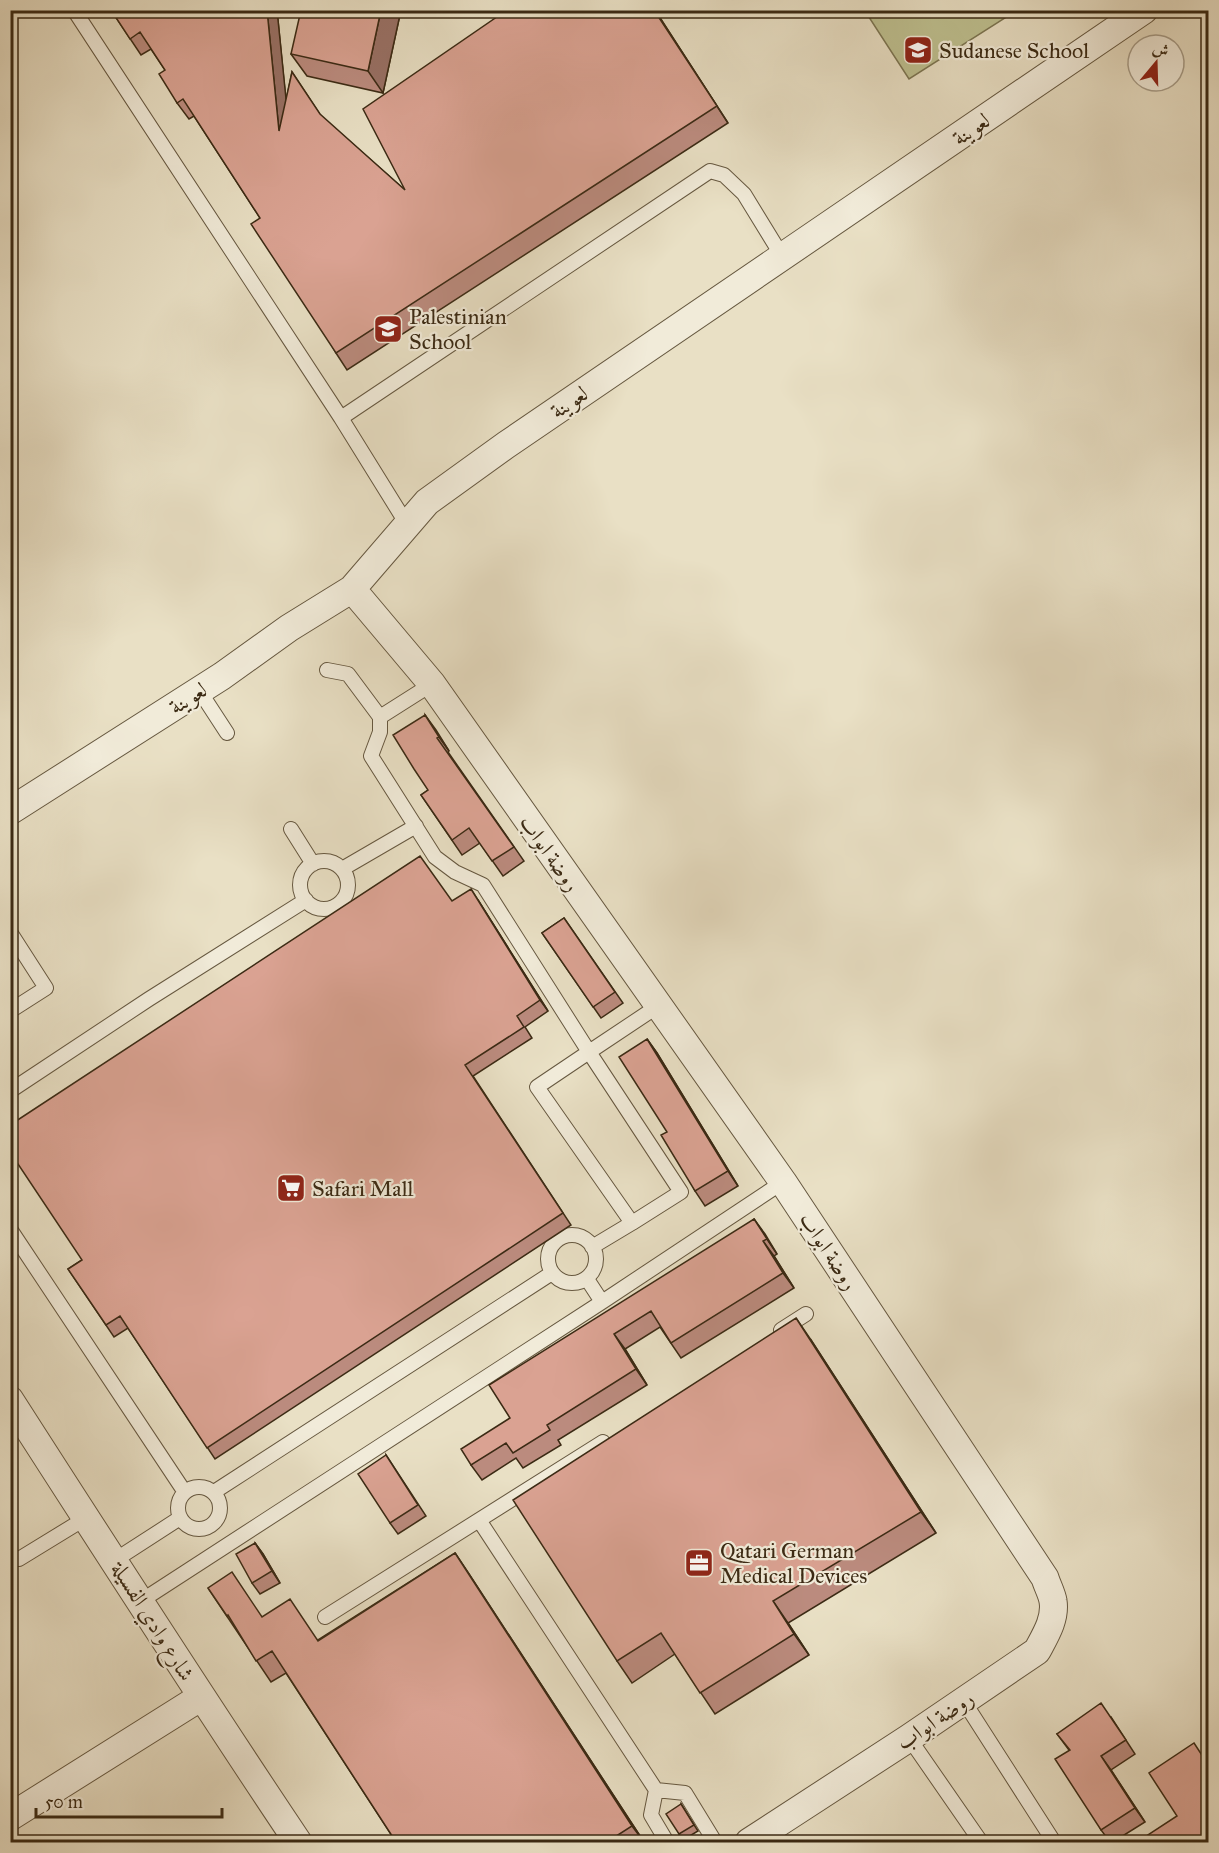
<svg xmlns="http://www.w3.org/2000/svg" width="1219" height="1853" font-family="'IM FELL Great Primer',Amiri,serif">
<style>
.green{fill:#bec090;stroke:#7c7552;stroke-width:1.5}
.lines{fill:none;stroke-linecap:round;stroke-linejoin:round}
.lane-casing{stroke:#665840;stroke-width:16}
.street-casing{stroke:#665840;stroke-width:29}
.lane{stroke:#f1ebd9;stroke-width:14}
.street{stroke:#f1ebd9;stroke-width:27}
.wall{fill:#bb8b7e;stroke:#3b2a14;stroke-width:1.5}
.shaded-wall{fill:#997166;stroke:#3b2a14;stroke-width:1.5}
.building{fill:#daa292;stroke:#3b2a14;stroke-width:1.5}
.labels{text-anchor:middle;dominant-baseline:central;stroke-width:4.5;stroke-linejoin:round;paint-order:stroke}
.poi-label{font-size:22px;fill:#3b2a14;stroke:#f1ebd9;text-anchor:start}
.street-label{font-size:22px;fill:#3b2a14;stroke:#f1ebd9}
</style>
<rect width="100%" height="100%" fill="#e9e0c5"/>
<filter id="stains"><feTurbulence type="fractalNoise" baseFrequency=".00333" numOctaves="4"/><feColorMatrix values="0 0 0 0 .2 0 0 0 0 .09 0 0 0 0 .02 0 0 0 .5 -.17"/></filter>
<radialGradient id="worn" r=".72"><stop offset=".6" stop-color="#630" stop-opacity="0"/><stop offset="1" stop-color="#630" stop-opacity=".3"/></radialGradient>
<path class="green" d="M 865,11 L 1016,11 L 909,79 Z"/>
<g class="lines">
<g class="lane-casing">
<path id="lane" d="M 74,10 L 341,418 L 408,526
M 341,418 L 710,171 L 724,175 L 744,194 L 782,256
M 327,670 L 348,674 L 380,717
M 432,684 L 380,717 L 380,732 L 371,756 L 435,857 L 455,872 L 483,885 L 589,1052 L 537,1087 L 632,1223 L 592,1247
M 199,690 L 227,733
M 291,829 L 313,864
M300 885a24 24 0 1 1 48 0a24 24 0 1 1-48 0Z
M 342,869 L 416,826
M 10,932 L 46,988 L 10,1011
M 10,1091 L 149,999 L 306,900
M 632,1223 L 681,1192 L 589,1052 L 658,1006
M 10,1229 L 184,1491
M548 1259a24 24 0 1 1 48 0a24 24 0 1 1-48 0Z
M 587,1279 L 602,1302
M 781,1330 L 806,1314
M178 1508a21 21 0 1 1 42 0a21 21 0 1 1-42 0Z
M 214,1492 L 552,1273
M 479,1520 L 656,1790 L 651,1815 L 667,1842
M 19,1559 L 86,1518
M 115,1560 L 180,1518
M 141,1601 L 602,1302 L 783,1182
M 325,1617 L 603,1442
M 963,1700 L 1054,1842
M 909,1738 L 981,1842
M 656,1790 L 685,1793 L 715,1842"/>
</g>
<g class="street-casing">
<path id="street" d="M 352,589 L 432,684 L 783,1182 L 1045,1578 C 1047,1585 1052,1594 1053,1601 C 1056,1619 1045,1636 1037,1651 L 909,1738 L 749,1842
M 10,811 L 222,676 L 289,628 L 352,589 L 427,502 L 506,445 L 1144,10
M 10,1400 C 105,1548 200,1696 298,1842
M 10,1817 L 201,1697"/>
</g>
<use href="#lane" class="lane"/>
<use href="#street" class="street"/>
</g>
<path class="wall" d="M 111,10 L 277,10 L 286,101 L 292,72 L 321,116 L 405,190 L 507,10 L 655,10 L 728,123 L 347,370 L 336,353 L 260,218 L 194,116 L 189,119 L 177,103 L 165,70 L 151,49 L 141,55 Z
M 401,10 L 383,93 L 307,76 L 291,54 Z
M 425,715 L 449,751 L 448,752 L 524,861 L 503,876 L 480,843 L 462,855 L 421,795 L 428,790 Z
M 478,900 L 548,1011 L 525,1027 L 532,1038 L 473,1076 L 571,1225 L 215,1459 L 128,1328 L 114,1337 L 68,1269 L 82,1260 L 452,901 Z
M 564,918 L 623,1003 L 601,1018 L 542,933 Z
M 647,1039 L 657,1053 L 738,1186 L 705,1206 L 695,1191 L 667,1132 Z
M 754,1219 L 777,1254 L 774,1256 L 794,1288 L 681,1358 L 660,1327 L 625,1349 L 647,1385 L 558,1440 L 561,1445 L 523,1468 L 516,1458 L 482,1480 L 471,1465 L 510,1418 Z
M 811,1340 L 936,1533 L 788,1623 L 809,1655 L 715,1714 L 675,1654 L 632,1683 L 617,1661 Z
M 386,1455 L 426,1516 L 398,1534 L 390,1523 Z
M 255,1543 L 263,1554 L 280,1583 L 260,1594 L 252,1583 Z
M 455,1553 L 469,1574 L 644,1842 L 396,1842 L 286,1673 L 271,1682 L 208,1588 L 262,1617 L 318,1640 Z
M 1111,1717 L 1135,1754 L 1111,1770 L 1145,1822 L 1113,1842 L 1110,1842 L 1101,1830 L 1069,1750 L 1057,1734 Z
M 681,1804 L 698,1831 L 683,1840 L 679,1834 Z"/>
<path class="shaded-wall" d="M 267,10 L 277,10 L 291,148 L 279,131 Z
M 381,10 L 401,10 L 383,93 L 368,71 Z
M 654,10 L 655,10 L 728,123 L 717,106 Z
M 425,715 L 436,730 L 449,751 L 439,737 Z
M 471,889 L 478,900 L 548,1011 L 540,1000 Z
M 647,1039 L 657,1053 L 738,1186 L 728,1171 Z
M 754,1219 L 765,1234 L 777,1254 L 767,1239 Z
M 763,1241 L 774,1256 L 794,1288 L 783,1273 Z
M 796,1318 L 811,1340 L 936,1533 L 921,1512 Z
M 614,1334 L 625,1349 L 647,1385 L 636,1369 Z
M 255,1543 L 263,1554 L 280,1583 L 272,1571 Z
M 455,1553 L 469,1574 L 644,1842 L 632,1826 Z
M 773,1601 L 788,1623 L 809,1655 L 794,1634 Z
M 1101,1756 L 1111,1770 L 1145,1822 L 1135,1808 Z"/>
<path class="building" d="M 111,10 L 267,10 L 279,131 L 292,72 L 320,114 L 405,190 L 363,109 L 507,10 L 654,10 L 717,106 L 336,353 L 251,224 L 260,218 L 183,99 L 177,103 L 159,74 L 165,70 L 140,32 L 130,39 Z
M 301,10 L 381,10 L 368,71 L 291,54 Z
M 425,715 L 439,737 L 437,738 L 514,847 L 492,861 L 469,828 L 452,840 L 421,795 L 428,790 L 414,769 L 393,735 Z
M 420,856 L 452,901 L 471,889 L 540,1000 L 517,1016 L 524,1027 L 465,1065 L 563,1213 L 207,1448 L 120,1316 L 106,1325 L 68,1269 L 82,1260 L 10,1152 L 10,1125 Z
M 564,918 L 615,992 L 593,1007 L 542,933 Z
M 647,1039 L 728,1171 L 695,1191 L 661,1135 L 667,1132 L 619,1057 Z
M 754,1219 L 767,1239 L 763,1241 L 783,1273 L 671,1343 L 651,1311 L 614,1334 L 636,1369 L 547,1425 L 550,1430 L 513,1453 L 506,1443 L 471,1465 L 461,1449 L 510,1418 L 489,1385 Z
M 796,1318 L 921,1512 L 773,1601 L 794,1634 L 700,1693 L 661,1633 L 617,1661 L 513,1500 Z
M 386,1455 L 418,1505 L 390,1523 L 358,1474 Z
M 255,1543 L 272,1571 L 252,1583 L 236,1554 Z
M 455,1553 L 632,1826 L 607,1842 L 396,1842 L 272,1651 L 256,1661 L 228,1615 L 227,1616 L 208,1588 L 232,1572 L 262,1617 L 290,1599 L 318,1641 Z
M 1101,1703 L 1126,1740 L 1101,1756 L 1135,1808 L 1101,1830 L 1055,1759 L 1070,1750 L 1057,1734 Z
M 1194,1743 L 1209,1766 L 1209,1842 L 1142,1842 L 1140,1840 L 1177,1816 L 1149,1773 Z
M 681,1804 L 694,1825 L 679,1834 L 666,1814 Z"/>
<defs>
<g id="school-square" transform="scale(1.5)"><rect x="-9" y="-9" width="18" height="18" rx="4" fill="#8f2418" stroke="#f1ebd9"/><path d="M0-5L7-2L0 1L-7-2ZM-4 1L0 2.5L4 1V4Q0 6-4 4Z" fill="#fff"/></g>
<g id="supermarket-square" transform="scale(1.5)"><rect x="-9" y="-9" width="18" height="18" rx="4" fill="#8f2418" stroke="#f1ebd9"/><path d="M-6-5.5h2.5l.6 2H6L4.5 2H-2.5L-4.4-4H-6ZM-1.5 3.2a1.3 1.3 0 1 0 .1 0ZM3 3.2a1.3 1.3 0 1 0 .1 0Z" fill="#fff"/></g>
<g id="office-square" transform="scale(1.5)"><rect x="-9" y="-9" width="18" height="18" rx="4" fill="#8f2418" stroke="#f1ebd9"/><path d="M-6-3h4V-5.5h4V-3h4V5H-6ZM-1-4.5V-3h2v-1.5ZM-6 0V1H6V0Z" fill="#fff"/></g>
</defs>
<g fill-rule="evenodd">
<use href="#school-square" x="918" y="50"/>
<use href="#school-square" x="388" y="329"/>
<use href="#supermarket-square" x="291" y="1188"/>
<use href="#office-square" x="699" y="1563"/>
</g>
<g class="labels">
<g class="poi-label">
<text x="939" y="50">Sudanese School</text>
<text x="409" y="316">Palestinian<tspan x="409" dy="25">School</tspan></text>
<text x="312" y="1188">Safari Mall</text>
<text x="720" y="1550">Qatari German<tspan x="720" dy="25">Medical Devices</tspan></text>
</g>
<g class="street-label">
<text transform="translate(971 129) rotate(-34)">لعوينة</text>
<text transform="translate(569 402) rotate(-34)">لعوينة</text>
<text transform="translate(188 698) rotate(-32)">لعوينة</text>
<text transform="translate(550 853) rotate(55)">روضة ابواب</text>
<text transform="translate(829 1251) rotate(57)">روضة ابواب</text>
<text transform="translate(153 1621) rotate(58)">شارع وادي الفسيلة</text>
<text transform="translate(935 1720) rotate(-34)">روضة ابواب</text>
</g>
</g>
<rect width="1219" height="1853" fill="none" stroke="#e9e0c5" stroke-width="36"/>
<rect x="12" y="12" width="1195" height="1829" fill="none" stroke="#3b2a14" stroke-width="3"/>
<rect x="18" y="18" width="1183" height="1817" fill="none" stroke="#3b2a14" stroke-width="1.5"/>
<g transform="translate(1156 63) rotate(19)"><circle r="28" fill="#f1ebd9" stroke="#a89e8a" stroke-width="1.5"/>
<path d="M0-4.5L10 22L0 15L-10 22Z" fill="#8f2418"/>
<text y="-9" font-size="16" font-weight="bold" text-anchor="middle" fill="#3b2a14">ش</text>
</g>
<path d="M36 1808v9h186v-9" fill="none" stroke="#3b2a14" stroke-width="3"/>
<text x="45" y="1808" font-size="18" fill="#3b2a14" stroke="#f1ebd9" stroke-width="4.5" paint-order="stroke">50 m</text>
<rect width="100%" height="100%" filter="url(#stains)"/>
<rect width="100%" height="100%" fill="url(#worn)"/>
</svg>
